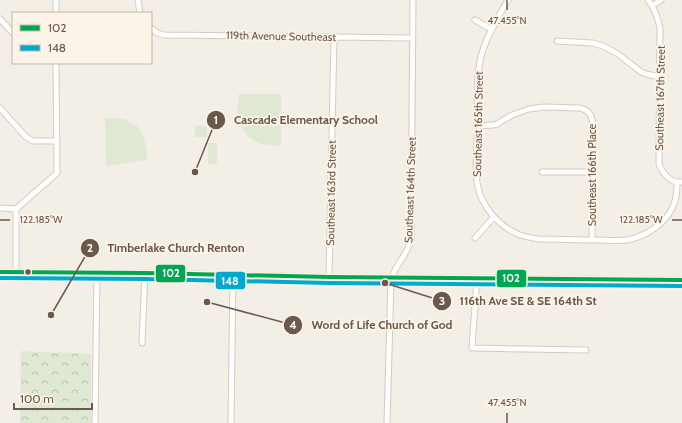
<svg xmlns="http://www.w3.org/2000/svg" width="682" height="423" font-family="Cabin,sans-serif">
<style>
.forest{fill:url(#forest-crowns)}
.park{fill:#dfe8d3}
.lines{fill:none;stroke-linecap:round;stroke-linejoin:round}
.minor-casing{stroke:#d2ccc6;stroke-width:7}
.minor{stroke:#fdfdfb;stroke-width:5}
.bus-1-casing{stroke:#fcf4e8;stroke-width:7}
.bus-2-casing{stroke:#fcf4e8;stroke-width:7}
.bus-1{stroke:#00a651;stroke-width:4}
.bus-2{stroke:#00a9ce;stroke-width:4}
.ticks{fill:none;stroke:#6c584c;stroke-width:1.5}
.bus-dot{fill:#6c584c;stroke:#fcf4e8;stroke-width:1.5}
.labels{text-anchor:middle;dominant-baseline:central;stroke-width:3.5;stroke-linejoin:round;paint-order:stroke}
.street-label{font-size:11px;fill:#6c584c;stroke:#fcf4e8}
.ticks-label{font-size:10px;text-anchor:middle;fill:#6c584c;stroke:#fcf4e8;stroke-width:3.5;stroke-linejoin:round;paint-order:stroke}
.leader{fill:none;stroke:#6c584c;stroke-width:1.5}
.callout-dot{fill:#6c584c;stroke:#fcf4e8;stroke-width:1.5}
.mark-label{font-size:12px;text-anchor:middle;font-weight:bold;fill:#fff}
.callout-label{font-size:12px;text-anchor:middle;font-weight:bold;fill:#6c584c;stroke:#fcf4e8;stroke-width:3.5;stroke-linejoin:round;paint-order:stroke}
.line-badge{stroke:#fcf4e8;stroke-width:1.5}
.badge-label{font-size:11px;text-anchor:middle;font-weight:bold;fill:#fff}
</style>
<defs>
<pattern id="forest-crowns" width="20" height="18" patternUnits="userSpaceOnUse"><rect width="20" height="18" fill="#dfe8d3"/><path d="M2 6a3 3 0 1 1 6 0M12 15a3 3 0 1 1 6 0" fill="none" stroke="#b9bfad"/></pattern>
</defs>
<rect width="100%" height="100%" fill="#f3efe7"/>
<path class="forest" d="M 21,351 L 91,354 L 91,423 L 20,423 Z"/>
<path class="park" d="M 239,94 L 281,94 L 281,146 L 261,144 L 249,137 L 240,125 L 237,111 Z
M 105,118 L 124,119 L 137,126 L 144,137 L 147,151 L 147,160 L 106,166 Z
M 195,126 L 207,126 L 207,137 L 195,137 Z
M 208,143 L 217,143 L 217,164 L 208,164 Z"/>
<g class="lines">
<g class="minor-casing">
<path id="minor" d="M 56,0 L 56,13
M 138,0 L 140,13
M 508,0 C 494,25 480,46 478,75 C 477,96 477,116 477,137 C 477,152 475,168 477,183 C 481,206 498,226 520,235 C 526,237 532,238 538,239 C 558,239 577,240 597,240 C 606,240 618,241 627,240 C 647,236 667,223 674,204 C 677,197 677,190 677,182
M 648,0 C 655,9 658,18 660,28 L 659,164 C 663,174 670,183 682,182
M 652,6 L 661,0
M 0,19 L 13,33
M 475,20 L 491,29
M 151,28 L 157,33 L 164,35 L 412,38
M 557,41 L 593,43 L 603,46 L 618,54 L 641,72 L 646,74 L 660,77
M 0,108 L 26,137 L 33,141 L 57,141
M 477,126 L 493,125 L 497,124 L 512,115 L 529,109 L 544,107 L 579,108 C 588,109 592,115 593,124 L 592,240
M 542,172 L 593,172
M 0,208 L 16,209
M 475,238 L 494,217
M 0,272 L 145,273 L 329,277 L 682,280
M 16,273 L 16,209 L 57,173 L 56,63
M 329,277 L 334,37
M 477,278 L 472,348 L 586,350
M 142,343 L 145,273
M 95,423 L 97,273
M 231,423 L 233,275
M 387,423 L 391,281 C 394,265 409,254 411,238 L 413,0"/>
</g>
<use href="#minor" class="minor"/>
<g class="bus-1-casing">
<path id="bus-1" d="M 0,272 L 145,273 L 329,277 L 682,280"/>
</g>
<g class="bus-2-casing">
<path id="bus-2" d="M 0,278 L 145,279 L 329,283 L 682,286"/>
</g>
<use href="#bus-1" class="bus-1"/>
<use href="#bus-2" class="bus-2"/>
</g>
<path class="ticks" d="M 507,0 L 507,10M 0,220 L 10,220M 672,220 L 682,220M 507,413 L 507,423"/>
<circle class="bus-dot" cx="28" cy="272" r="3.5"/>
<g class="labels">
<g class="street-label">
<text transform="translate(281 36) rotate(1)">119th Avenue Southeast</text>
<text transform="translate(660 98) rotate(-89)">Southeast 167th Street</text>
<text transform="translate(478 124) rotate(-89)">Southeast 165th Street</text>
<text transform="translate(592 175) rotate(-90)">Southeast 166th Place</text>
<text transform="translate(410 190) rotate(-88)">Southeast 164th Street</text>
<text transform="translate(331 193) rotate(-89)">Southeast 163rd Street</text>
</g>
</g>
<g class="ticks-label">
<text x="507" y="24">47.455°N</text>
<text x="641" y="223">122.185°W</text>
<text x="41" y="223">122.185°W</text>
<text x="507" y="406">47.455°N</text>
</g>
<path class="leader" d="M195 172L216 120M51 315L90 248M385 283L442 301M207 302L293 325"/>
<g class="callout-dot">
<circle cx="195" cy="172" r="4"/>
<circle cx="51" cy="315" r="4"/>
<circle cx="385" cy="283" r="4"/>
<circle cx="207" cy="302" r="4"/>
<circle cx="216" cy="120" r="10"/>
<circle cx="90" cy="248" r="10"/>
<circle cx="442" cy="301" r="10"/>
<circle cx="293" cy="325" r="10"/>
</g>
<g class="mark-label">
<text x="216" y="124">1</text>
<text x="90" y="252">2</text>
<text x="442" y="305">3</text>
<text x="293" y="329">4</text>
</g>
<g class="callout-label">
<text x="306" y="124">Cascade Elementary School</text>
<text x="176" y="252">Timberlake Church Renton</text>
<text x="528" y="305">116th Ave SE &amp; SE 164th St</text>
<text x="382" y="329">Word of Life Church of God</text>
</g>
<g class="line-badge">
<rect x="155" y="264" width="31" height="19" rx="4" fill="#00a651"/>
<rect x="496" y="269" width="31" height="19" rx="4" fill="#00a651"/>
<rect x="215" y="271" width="31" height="19" rx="4" fill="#00a9ce"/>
</g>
<g class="badge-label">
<text x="171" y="277">102</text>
<text x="511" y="282">102</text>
<text x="230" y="285">148</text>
</g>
<rect x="12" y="12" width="140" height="52" fill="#fcf4e8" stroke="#c2b6aa"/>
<rect x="20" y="25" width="20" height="6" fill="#00a651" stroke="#c2b6aa"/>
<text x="48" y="32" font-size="12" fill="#6c584c">102</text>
<rect x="20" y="45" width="20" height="6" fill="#00a9ce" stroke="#c2b6aa"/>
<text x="48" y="52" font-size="12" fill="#6c584c">148</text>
<path d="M14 403v6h78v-6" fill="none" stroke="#6c584c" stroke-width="2"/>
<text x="20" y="403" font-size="12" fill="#6c584c" stroke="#fcf4e8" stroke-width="3" paint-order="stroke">100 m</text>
</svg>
